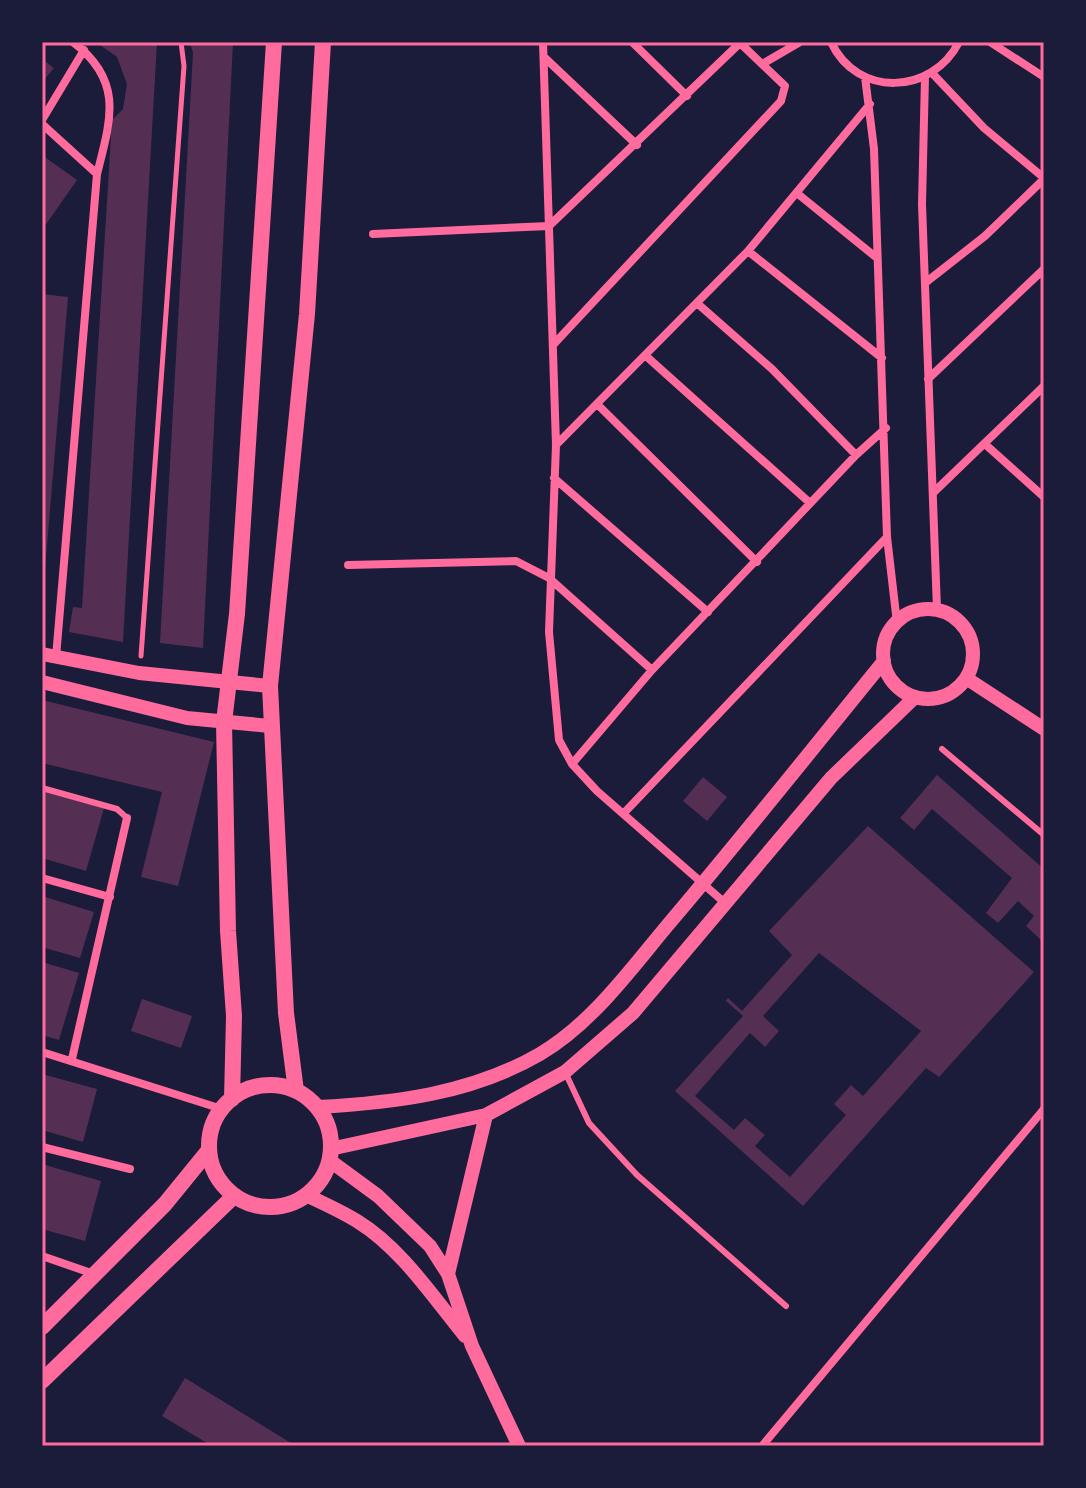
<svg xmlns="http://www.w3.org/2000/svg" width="1086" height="1488" font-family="Mulish,sans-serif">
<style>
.building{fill:#542f53;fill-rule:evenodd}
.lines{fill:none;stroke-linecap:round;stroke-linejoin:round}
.path{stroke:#ff6b9d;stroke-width:5}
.service{stroke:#ff6b9d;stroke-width:6}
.minor{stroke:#ff6b9d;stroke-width:8}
.tertiary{stroke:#ff6b9d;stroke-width:14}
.secondary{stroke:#ff6b9d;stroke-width:16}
.neatline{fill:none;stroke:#ff6b9d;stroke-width:3}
</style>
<rect width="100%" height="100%" fill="#1b1b3a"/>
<path class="building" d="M 96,42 L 157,42 L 123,642 L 69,632 L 73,607 L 82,608 L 112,120 L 123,109 L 127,84 L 117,57 Z
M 190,42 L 233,42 L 203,648 L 160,643 L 193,53 Z
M 42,59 L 54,68 L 42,82 Z
M 42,155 L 77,180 L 42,230 Z
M 42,294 L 68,297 L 44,581 L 42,581 Z
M 42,700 L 214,742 L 178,886 L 141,877 L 162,792 L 42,763 Z
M 937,775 L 1044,869 L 1044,936 L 1041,940 L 1026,926 L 1034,916 L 1018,901 L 998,923 L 986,913 L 1012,878 L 932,809 L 914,830 L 900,818 Z
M 703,777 L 727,797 L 707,821 L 683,801 Z
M 42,791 L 104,808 L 86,871 L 42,858 Z
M 868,826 L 1034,972 L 939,1077 L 926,1068 L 803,1206 L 675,1091 L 743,1016 L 726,1001 L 728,998 L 742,1011 L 792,955 L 769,931 ZM 819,953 L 921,1031 L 863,1096 L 851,1085 L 834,1104 L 846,1115 L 790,1177 L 755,1146 L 765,1135 L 745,1118 L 734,1130 L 695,1096 L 750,1033 L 765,1047 L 779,1031 L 763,1016 Z
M 42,896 L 94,912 L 80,958 L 42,947 Z
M 42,962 L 79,973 L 59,1040 L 42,1035 Z
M 142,999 L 192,1016 L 181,1048 L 131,1031 Z
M 42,1074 L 97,1089 L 83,1142 L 42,1130 Z
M 42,1164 L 101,1181 L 85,1241 L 42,1229 Z
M 185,1378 L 291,1443 L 290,1446 L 212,1446 L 162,1416 Z"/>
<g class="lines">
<path class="path" d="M 141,656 L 184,66 L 181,42"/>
<path class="service" d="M 942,749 L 1044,835
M 42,788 L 117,809 L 127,818
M 565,1072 L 589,1123 L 637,1175 L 786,1306"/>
<path class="minor" d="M 543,42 L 556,445 L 549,632 L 559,740 L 572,764 L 597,791 L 725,903
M 632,42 L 687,96
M 831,42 C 857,98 932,95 959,42
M 990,42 L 1044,77
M 544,57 L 637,145
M 764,63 L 800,42
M 932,73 L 984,128 L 1044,178
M 865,77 L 874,149 L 887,537 L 897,623
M 925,77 L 922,204 L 937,609
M 42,120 L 84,50
M 42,124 L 97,174
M 798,194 L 877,258
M 373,234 L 549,226 L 740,43
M 748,251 L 882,358
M 925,283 L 985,236 L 1044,179
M 698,304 L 772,369 L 856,455
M 553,345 L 781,101 L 785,86 L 739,42
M 646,356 L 810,503
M 928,379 L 1044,269
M 599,406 L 757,562
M 556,445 L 748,251 L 870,104
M 986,445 L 1044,497
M 554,478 L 708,612
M 934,492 L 1044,386
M 348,565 L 516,561 L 549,578 L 652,670
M 56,657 L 97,174 C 111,119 124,81 73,42
M 572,764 L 652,670 L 856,455 L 886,428
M 624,813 L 887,537
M 42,878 L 110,897
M 42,1052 L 222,1109
M 72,1059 L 127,818
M 42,1147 L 130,1169
M 42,1256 L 94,1274
M 762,1446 L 1044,1109"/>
<path class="tertiary" d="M883 654a45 45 0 1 1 90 0a45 45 0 1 1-90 0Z
M 42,654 L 139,673 L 270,686
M 966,678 L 1044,729
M 42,682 L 187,718 L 270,726
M 317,1107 C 393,1103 471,1094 540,1054 C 594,1022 632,967 672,920 C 744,835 814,747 884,661
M 330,1149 L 486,1115 L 565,1072 L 633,1013 L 831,778 L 913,699
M 329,1160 L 378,1196 L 430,1246 L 448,1274 L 472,1346 L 519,1446
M 306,1195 C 323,1203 341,1211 357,1221 C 401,1248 433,1297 465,1336
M 448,1274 L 486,1115"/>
<path class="secondary" d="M209 1146a61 61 0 1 1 122 0a61 61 0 1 1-122 0Z
M 296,1091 L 286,1013 L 270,686 L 307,314 L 323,42
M 232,1099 L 234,1016 L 228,931 L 224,722 L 237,614 L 274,42
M 42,1327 L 165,1204 L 209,1150
M 42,1381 L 234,1196"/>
</g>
<rect width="1086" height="1488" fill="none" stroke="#1b1b3a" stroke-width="88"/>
<rect x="44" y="44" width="998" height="1400" class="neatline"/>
</svg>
